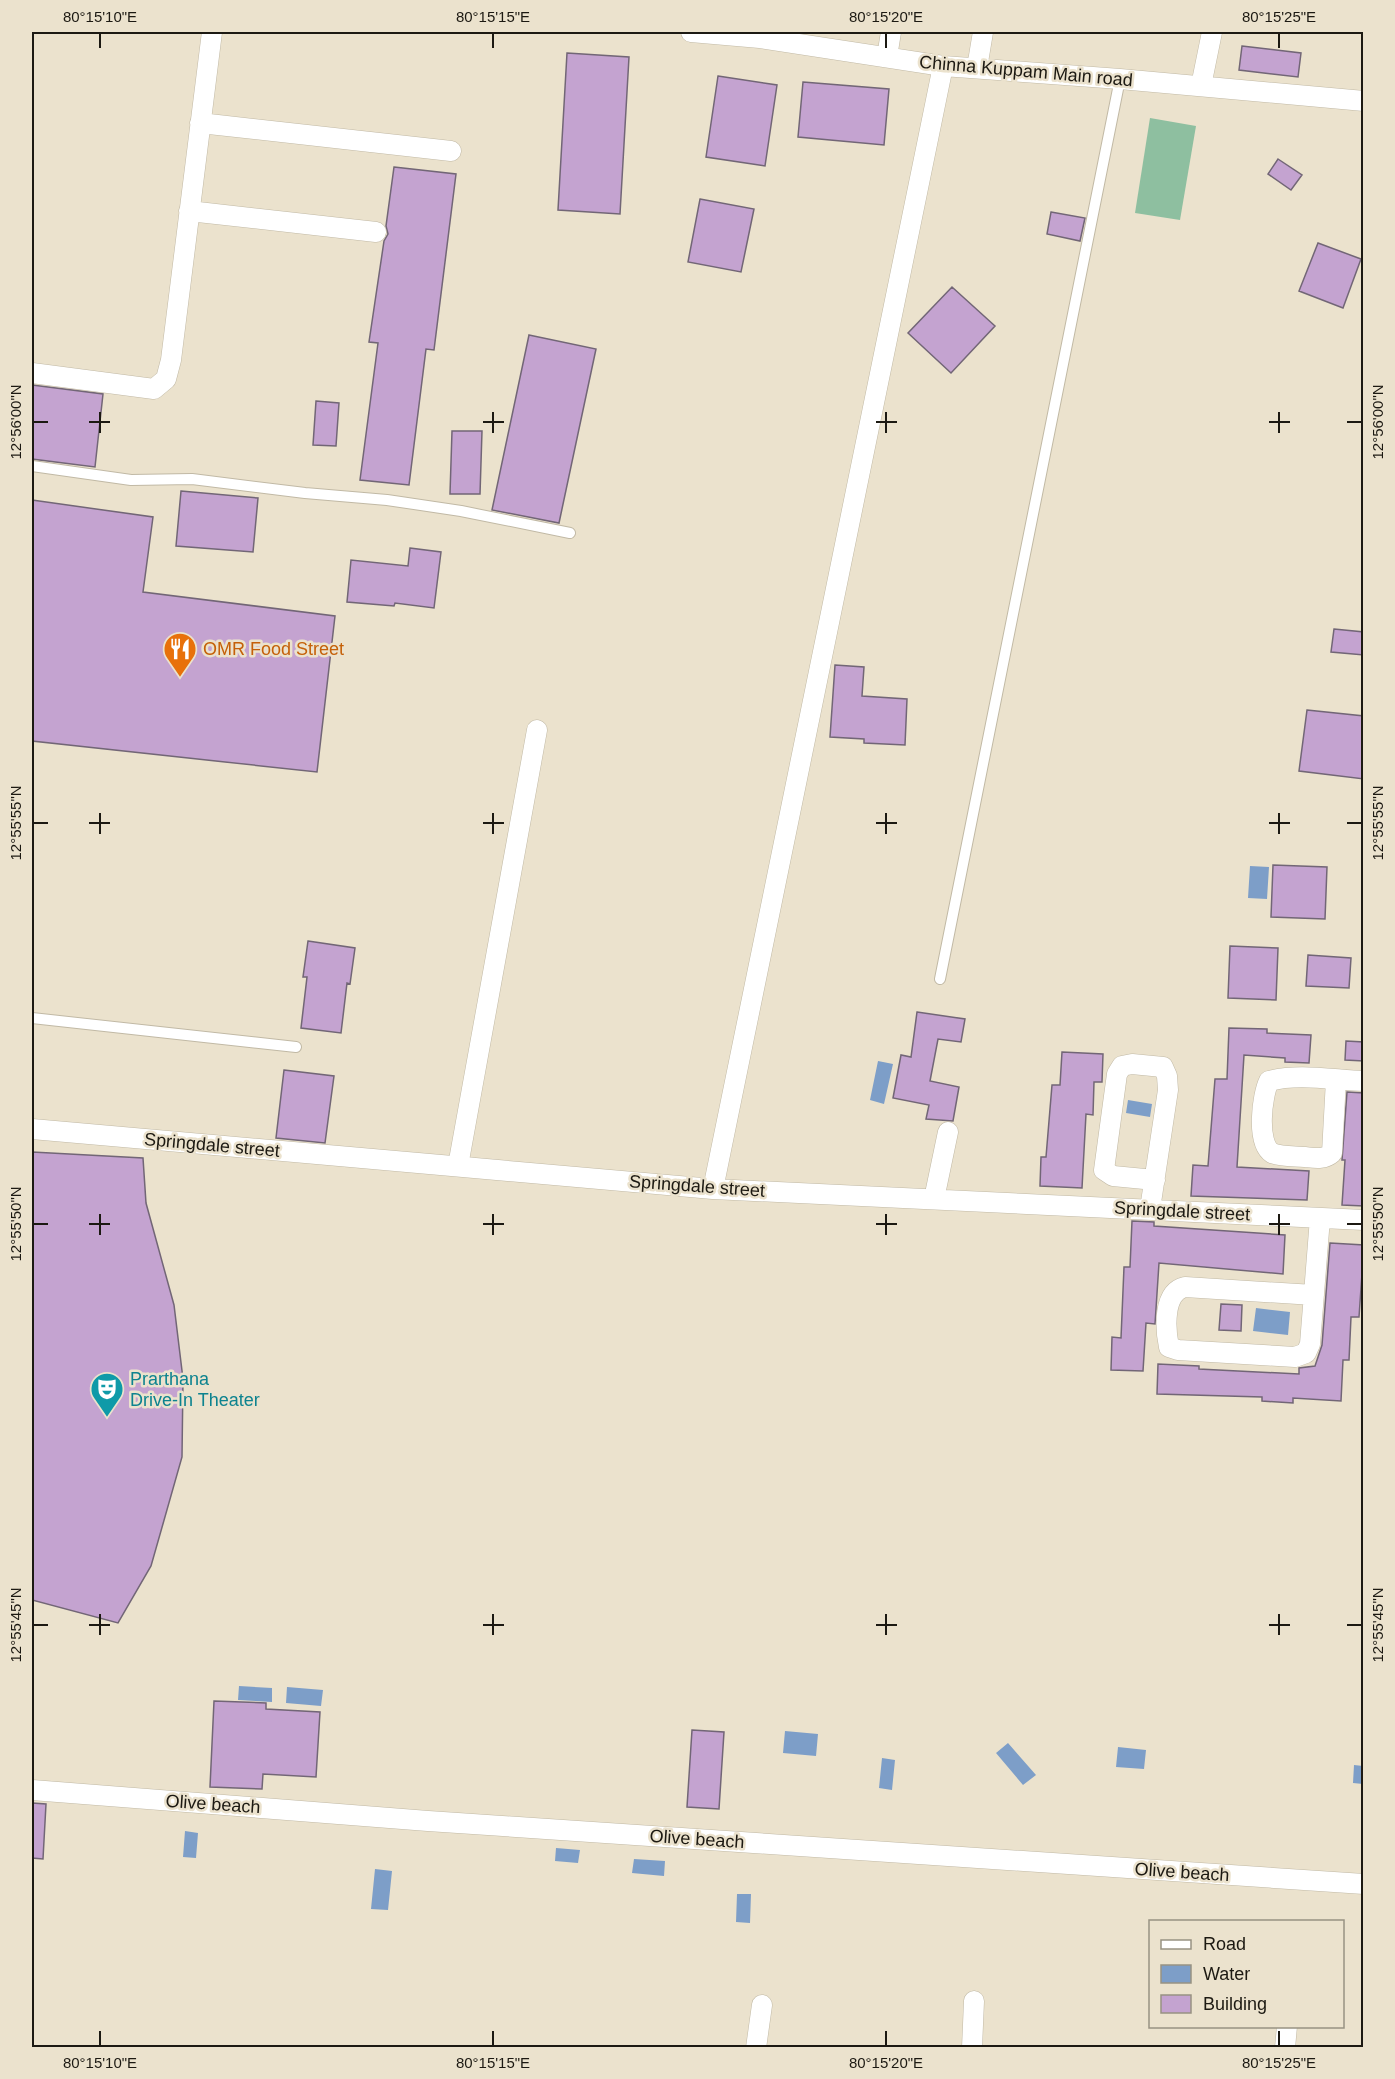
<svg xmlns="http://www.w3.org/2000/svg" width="1395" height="2079" font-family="Helvetica,sans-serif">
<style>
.green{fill:#8ebfa0}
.water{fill:#7d9ec8}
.building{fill:#c4a3d0;stroke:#726676;stroke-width:1.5}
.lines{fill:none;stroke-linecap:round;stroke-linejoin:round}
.service-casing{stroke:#c1b9a5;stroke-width:12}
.minor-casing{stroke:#c1b9a5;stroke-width:21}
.service{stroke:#fff;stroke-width:10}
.minor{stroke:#fff;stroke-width:20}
.ticks{fill:none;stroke:#1c1912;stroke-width:2}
.labels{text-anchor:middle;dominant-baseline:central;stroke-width:5;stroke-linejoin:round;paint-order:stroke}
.street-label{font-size:18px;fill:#1c1912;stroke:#ebe2cd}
.food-label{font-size:18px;fill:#c56008;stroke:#ebe2cd;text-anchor:start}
.culture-label{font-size:18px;fill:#0d838f;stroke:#ebe2cd;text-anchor:start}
.neatline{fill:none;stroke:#1c1912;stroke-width:2}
.ticks-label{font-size:15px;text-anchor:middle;fill:#1c1912}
</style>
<rect width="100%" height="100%" fill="#ebe2cd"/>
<path class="green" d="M 1150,118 L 1196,126 L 1180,220 L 1135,213 Z"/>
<path class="water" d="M 1250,866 L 1269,867 L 1267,899 L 1248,898 Z
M 878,1061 L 893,1064 L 884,1104 L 870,1100 Z
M 1128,1100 L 1152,1104 L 1150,1117 L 1126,1113 Z
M 1256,1308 L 1290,1312 L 1288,1335 L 1253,1331 Z
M 239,1686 L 272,1688 L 272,1702 L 238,1700 Z
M 287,1687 L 323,1690 L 321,1706 L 286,1703 Z
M 785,1731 L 818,1734 L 816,1756 L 783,1753 Z
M 1008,1743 L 1036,1775 L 1023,1785 L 996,1753 Z
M 1118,1747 L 1146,1750 L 1144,1769 L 1116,1767 Z
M 882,1758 L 895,1760 L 892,1790 L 879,1788 Z
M 1354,1765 L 1363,1766 L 1363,1784 L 1353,1783 Z
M 185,1831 L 198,1833 L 196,1858 L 183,1857 Z
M 556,1848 L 580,1850 L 578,1863 L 555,1861 Z
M 634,1859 L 665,1861 L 664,1876 L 632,1873 Z
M 375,1869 L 392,1871 L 388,1910 L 371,1909 Z
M 737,1894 L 751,1894 L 750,1923 L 736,1922 Z"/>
<path class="building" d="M 1242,46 L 1301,53 L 1298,77 L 1239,70 Z
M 567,53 L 629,57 L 620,214 L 558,210 Z
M 718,76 L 777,85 L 765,166 L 706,157 Z
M 803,82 L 889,89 L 884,145 L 798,137 Z
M 1278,159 L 1302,175 L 1291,190 L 1268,174 Z
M 394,167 L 456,174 L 434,350 L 426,349 L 409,485 L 360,480 L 378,343 L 369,342 L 384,241 L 388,234 L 386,226 Z
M 700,199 L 754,209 L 741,272 L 688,262 Z
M 1051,212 L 1085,218 L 1080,241 L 1047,234 Z
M 1318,243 L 1361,259 L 1343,308 L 1299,291 Z
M 952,287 L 995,326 L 951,373 L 908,333 Z
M 529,335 L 596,349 L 559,523 L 492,510 Z
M 32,385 L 103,394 L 95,467 L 32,459 Z
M 316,401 L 339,403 L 336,446 L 313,445 Z
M 452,431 L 482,431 L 480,494 L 450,494 Z
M 181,491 L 258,498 L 253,552 L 176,546 Z
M 32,500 L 153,517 L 143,592 L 335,616 L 317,772 L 32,741 Z
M 410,548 L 441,552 L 434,608 L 395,603 L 394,606 L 347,602 L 351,560 L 408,566 Z
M 1334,629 L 1364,632 L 1364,655 L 1331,652 Z
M 835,665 L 864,667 L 862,696 L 907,699 L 905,745 L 864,743 L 864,739 L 830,737 Z
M 1307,710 L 1364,716 L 1364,779 L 1299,771 Z
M 1273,865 L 1327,867 L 1325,919 L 1271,917 Z
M 308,941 L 355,948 L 350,984 L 347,983 L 341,1033 L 301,1028 L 307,977 L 303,977 Z
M 1230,946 L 1278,948 L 1276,1000 L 1228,998 Z
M 1308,955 L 1351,958 L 1349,988 L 1306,986 Z
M 917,1012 L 965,1019 L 961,1042 L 938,1039 L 930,1081 L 959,1087 L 953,1121 L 926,1119 L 929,1105 L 893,1098 L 901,1055 L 911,1057 Z
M 1229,1028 L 1267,1029 L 1267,1033 L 1311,1035 L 1309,1063 L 1285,1062 L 1285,1058 L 1244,1055 L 1237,1167 L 1309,1171 L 1307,1200 L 1191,1196 L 1193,1165 L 1208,1166 L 1215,1079 L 1227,1079 Z
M 1346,1041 L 1364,1042 L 1364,1061 L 1345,1060 Z
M 1062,1052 L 1103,1054 L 1102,1082 L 1094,1082 L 1093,1115 L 1086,1114 L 1082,1188 L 1040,1186 L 1041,1157 L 1046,1157 L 1052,1085 L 1060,1085 Z
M 284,1070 L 334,1076 L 325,1143 L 276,1138 Z
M 1347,1092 L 1364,1093 L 1364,1206 L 1342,1205 L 1345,1160 L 1342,1160 Z
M 32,1152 L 143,1158 L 146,1203 L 174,1305 L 183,1379 L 182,1457 L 151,1566 L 118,1623 L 32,1600 Z
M 1132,1221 L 1154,1222 L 1154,1226 L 1285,1235 L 1283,1274 L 1159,1263 L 1155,1324 L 1146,1323 L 1143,1371 L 1111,1370 L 1112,1337 L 1121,1338 L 1124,1267 L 1130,1267 Z
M 1330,1243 L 1364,1245 L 1359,1317 L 1351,1317 L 1349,1360 L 1343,1360 L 1341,1401 L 1293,1398 L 1293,1403 L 1262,1401 L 1262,1397 L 1157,1394 L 1158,1364 L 1199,1366 L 1199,1369 L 1299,1374 L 1299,1368 L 1315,1366 L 1322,1345 Z
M 1221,1304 L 1242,1305 L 1241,1331 L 1219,1330 Z
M 214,1701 L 266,1703 L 266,1709 L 320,1712 L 316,1777 L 263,1774 L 262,1789 L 210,1787 Z
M 692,1730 L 724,1732 L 719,1809 L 687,1807 Z
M 32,1803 L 46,1804 L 43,1859 L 32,1858 Z"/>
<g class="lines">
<g class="service-casing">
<path id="service" d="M 32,466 L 131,480 L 192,479 L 305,493 L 387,500 L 461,511 L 570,533
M 940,979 L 1120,79
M 32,1018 L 296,1047"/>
</g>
<g class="minor-casing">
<path id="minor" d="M 691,32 L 760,38 L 943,66 L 1120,79 L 1364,101
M 887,57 L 891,32
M 977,68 L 983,32
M 1201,86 L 1212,32
M 200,123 L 451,151
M 189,211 L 376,232
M 32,373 L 154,389 L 166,379 L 171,360 L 212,32
M 1336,1080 L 1332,1153 C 1324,1160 1315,1158 1305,1157 C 1296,1156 1280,1157 1272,1153 C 1256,1143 1262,1095 1269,1081 C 1298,1073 1334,1080 1364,1081
M 32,1129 L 713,1189 L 1364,1220
M 458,1166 L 537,730
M 713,1189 L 943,66
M 934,1199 L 948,1132
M 1150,1209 L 1168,1090 L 1167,1076 L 1163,1067 L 1132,1064 L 1122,1066 L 1117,1074 L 1104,1170 L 1113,1176 L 1155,1180
M 1314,1295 L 1185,1287 C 1163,1292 1165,1328 1169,1347 L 1178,1350 L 1295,1357 L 1306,1353 L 1310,1344 L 1320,1218
M 32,1790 L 428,1821 L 1364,1884
M 756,2048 L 762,2005
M 972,2048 L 974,2001
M 1285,2048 L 1287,2026"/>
</g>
<use href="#service" class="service"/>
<use href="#minor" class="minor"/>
</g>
<path class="ticks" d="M 100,33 L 100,48M 493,33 L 493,48M 886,33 L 886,48M 1279,33 L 1279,48M 100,412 L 100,433M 493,412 L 493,433M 886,412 L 886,433M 1279,412 L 1279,433M 33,422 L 48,422M 89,422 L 110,422M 483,422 L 504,422M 876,422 L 897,422M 1269,422 L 1290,422M 1347,422 L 1362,422M 100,813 L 100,834M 493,813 L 493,834M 886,813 L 886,834M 1279,813 L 1279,834M 33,823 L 48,823M 89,823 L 110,823M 483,823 L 504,823M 876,823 L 897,823M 1269,823 L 1290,823M 1347,823 L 1362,823M 100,1214 L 100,1235M 493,1214 L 493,1235M 886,1214 L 886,1235M 1279,1214 L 1279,1235M 33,1224 L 48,1224M 89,1224 L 110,1224M 483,1224 L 504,1224M 876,1224 L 897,1224M 1269,1224 L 1290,1224M 1347,1224 L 1362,1224M 100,1614 L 100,1635M 493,1614 L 493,1635M 886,1614 L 886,1635M 1279,1614 L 1279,1635M 33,1625 L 48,1625M 89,1625 L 110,1625M 483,1625 L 504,1625M 876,1625 L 897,1625M 1269,1625 L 1290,1625M 1347,1625 L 1362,1625M 100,2031 L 100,2046M 493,2031 L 493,2046M 886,2031 L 886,2046M 1279,2031 L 1279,2046"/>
<defs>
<g id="restaurant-pin" transform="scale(1.725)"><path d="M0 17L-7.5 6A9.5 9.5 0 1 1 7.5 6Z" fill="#e8710a" stroke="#ebe2cd"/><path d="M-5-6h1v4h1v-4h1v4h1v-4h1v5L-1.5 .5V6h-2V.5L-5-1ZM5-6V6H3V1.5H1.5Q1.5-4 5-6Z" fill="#fff"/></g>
<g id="theatre-pin" transform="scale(1.725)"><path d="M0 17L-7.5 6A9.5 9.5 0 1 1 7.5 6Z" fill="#0f9aa8" stroke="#ebe2cd"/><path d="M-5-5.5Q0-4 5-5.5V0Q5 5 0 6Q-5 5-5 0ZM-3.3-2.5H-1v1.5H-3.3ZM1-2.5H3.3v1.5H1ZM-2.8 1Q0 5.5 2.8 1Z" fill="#fff"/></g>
</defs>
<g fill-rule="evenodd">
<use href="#restaurant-pin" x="180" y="649"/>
<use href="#theatre-pin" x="107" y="1389"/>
</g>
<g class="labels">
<g class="street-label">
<text transform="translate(1026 71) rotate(5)">Chinna Kuppam Main road</text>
<text transform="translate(212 1145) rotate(5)">Springdale street</text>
<text transform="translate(697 1186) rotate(4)">Springdale street</text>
<text transform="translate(1182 1211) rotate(3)">Springdale street</text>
<text transform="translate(213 1804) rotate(4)">Olive beach</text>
<text transform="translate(697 1839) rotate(4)">Olive beach</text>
<text transform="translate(1182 1872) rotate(4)">Olive beach</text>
</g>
<g class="food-label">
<text x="203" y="649">OMR Food Street</text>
</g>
<g class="culture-label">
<text x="130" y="1379">Prarthana<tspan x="130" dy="21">Drive-In Theater</tspan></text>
</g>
</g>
<rect width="1395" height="2079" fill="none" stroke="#ebe2cd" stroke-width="66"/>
<rect x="1149" y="1920" width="195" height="108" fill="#ebe2cd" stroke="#989282" stroke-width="1.5"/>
<rect x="1161" y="1940" width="30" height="9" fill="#ffffff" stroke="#989282" stroke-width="1.5"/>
<text x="1203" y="1950" font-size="18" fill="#1c1912">Road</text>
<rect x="1161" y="1965" width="30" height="18" fill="#7d9ec8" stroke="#989282" stroke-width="1.5"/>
<text x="1203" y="1980" font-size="18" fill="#1c1912">Water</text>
<rect x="1161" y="1995" width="30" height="18" fill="#c4a3d0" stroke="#989282" stroke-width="1.5"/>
<text x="1203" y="2010" font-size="18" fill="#1c1912">Building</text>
<rect x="33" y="33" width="1329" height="2013" class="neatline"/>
<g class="ticks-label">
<text x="100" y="22">80°15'10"E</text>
<text x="493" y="22">80°15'15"E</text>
<text x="886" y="22">80°15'20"E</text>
<text x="1279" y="22">80°15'25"E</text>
<text transform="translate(16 422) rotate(-90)" y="5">12°56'00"N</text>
<text transform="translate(1378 422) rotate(-90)" y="5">12°56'00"N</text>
<text transform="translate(16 823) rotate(-90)" y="5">12°55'55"N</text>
<text transform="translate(1378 823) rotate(-90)" y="5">12°55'55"N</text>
<text transform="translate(16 1224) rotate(-90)" y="5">12°55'50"N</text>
<text transform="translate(1378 1224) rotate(-90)" y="5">12°55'50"N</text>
<text transform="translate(16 1625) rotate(-90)" y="5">12°55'45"N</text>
<text transform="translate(1378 1625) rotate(-90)" y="5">12°55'45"N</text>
<text x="100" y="2068">80°15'10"E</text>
<text x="493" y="2068">80°15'15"E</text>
<text x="886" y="2068">80°15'20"E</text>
<text x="1279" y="2068">80°15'25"E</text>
</g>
</svg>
